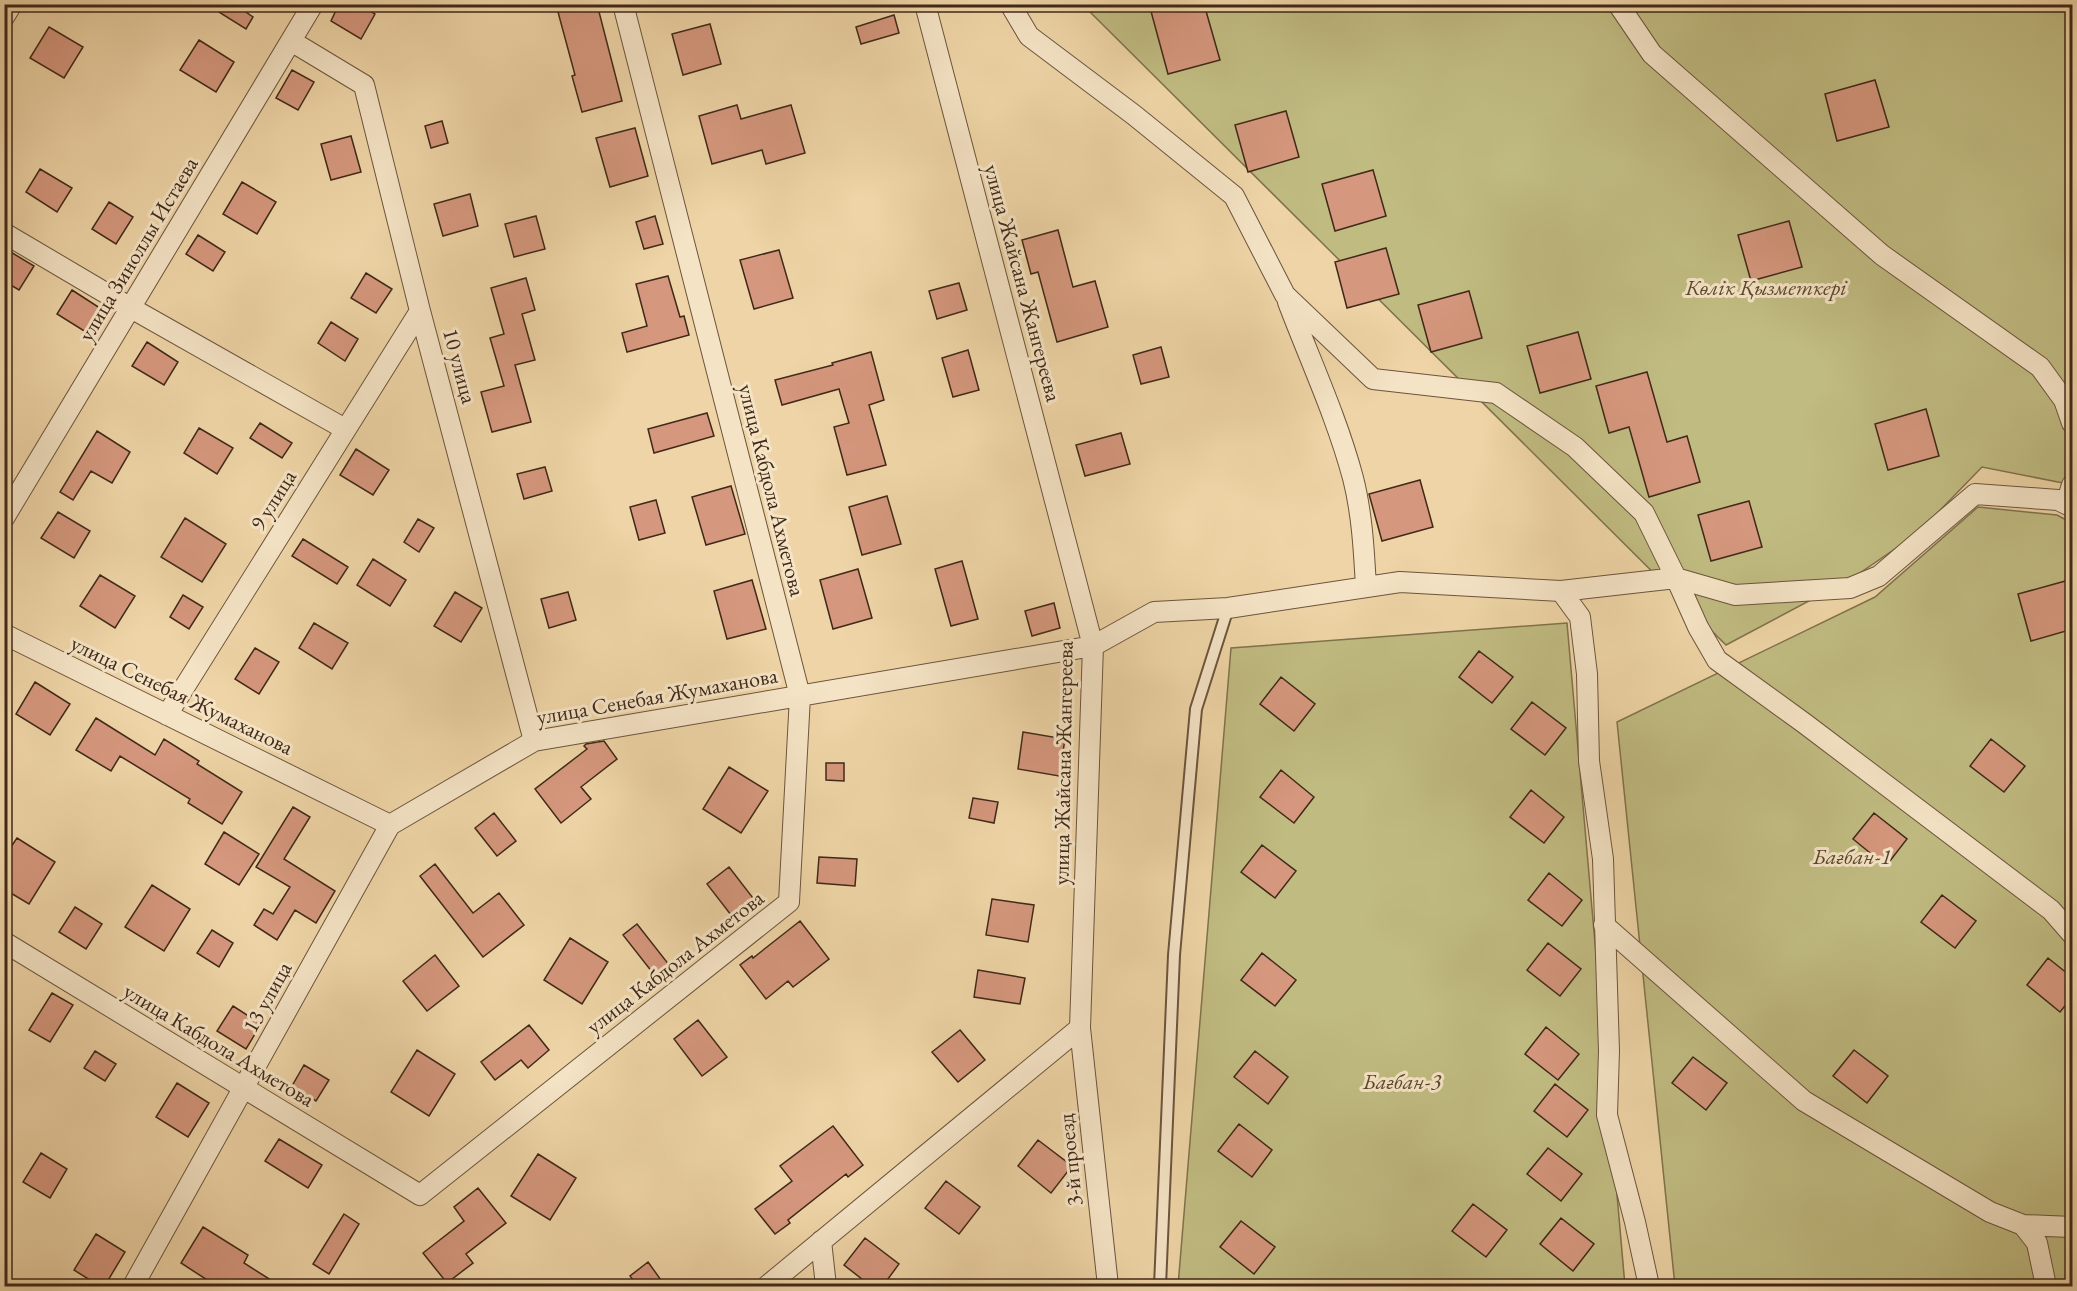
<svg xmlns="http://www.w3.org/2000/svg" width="2077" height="1291" font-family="'EB Garamond',serif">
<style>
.green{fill:#c0bb81;stroke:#80724c;stroke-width:1.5}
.building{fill:#d5977d;stroke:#402918;stroke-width:1.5}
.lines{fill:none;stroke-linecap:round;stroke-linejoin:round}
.lane-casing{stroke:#6c543c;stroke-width:14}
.street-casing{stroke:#6c543c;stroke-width:22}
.lane{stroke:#f4e3c5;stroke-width:10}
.street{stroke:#f4e3c5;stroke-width:20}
.labels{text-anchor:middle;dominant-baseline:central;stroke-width:6;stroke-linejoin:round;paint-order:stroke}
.street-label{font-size:22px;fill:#402918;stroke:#f4e3c5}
.park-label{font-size:22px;font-style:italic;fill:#5a462d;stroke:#f4e3c5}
</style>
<rect width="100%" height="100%" fill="#eed4a6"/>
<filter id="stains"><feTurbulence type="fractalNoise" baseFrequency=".00333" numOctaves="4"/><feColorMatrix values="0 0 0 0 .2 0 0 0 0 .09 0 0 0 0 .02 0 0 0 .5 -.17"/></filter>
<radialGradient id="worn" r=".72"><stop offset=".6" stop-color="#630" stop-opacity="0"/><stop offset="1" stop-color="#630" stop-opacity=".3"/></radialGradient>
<path class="green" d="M 1083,5 L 2072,5 L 2072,488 L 2063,483 L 1982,467 L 1918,533 L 1854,577 L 1726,645 Z
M 1978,507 L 2057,515 L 2072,523 L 2072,1286 L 1675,1286 L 1617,722 L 1875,597 Z
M 1567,623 L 1625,1286 L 1178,1286 L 1231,648 Z"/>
<path class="building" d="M 206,4 L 234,4 L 253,17 L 246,29 Z
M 339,4 L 359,4 L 375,14 L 361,39 L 331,21 Z
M 586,4 L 597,4 L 622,101 L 582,112 L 572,76 L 575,75 L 558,12 Z
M 1149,4 L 1204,4 L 1220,60 L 1168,74 Z
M 894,15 L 899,33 L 861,44 L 856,27 Z
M 710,24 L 721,64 L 683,75 L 672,34 Z
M 49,27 L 83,47 L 64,78 L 30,58 Z
M 199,40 L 234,62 L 216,92 L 180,70 Z
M 292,70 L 314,82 L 298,110 L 276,98 Z
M 1875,80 L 1889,127 L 1837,141 L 1825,94 Z
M 737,105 L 741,119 L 791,105 L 805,153 L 766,164 L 762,150 L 712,164 L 699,116 Z
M 1286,111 L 1299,157 L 1248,172 L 1235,125 Z
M 442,121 L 448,143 L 431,148 L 425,126 Z
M 635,128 L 648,176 L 610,187 L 596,138 Z
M 351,136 L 361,172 L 331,180 L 321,144 Z
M 40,169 L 72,188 L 57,212 L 26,192 Z
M 1373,170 L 1386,216 L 1335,231 L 1322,184 Z
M 242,182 L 276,202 L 257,234 L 223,214 Z
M 470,194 L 478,226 L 443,236 L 434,204 Z
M 109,202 L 133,217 L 116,244 L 92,229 Z
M 536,216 L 545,249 L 514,257 L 505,224 Z
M 655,216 L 663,244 L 644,249 L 636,222 Z
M 1789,221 L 1802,267 L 1751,281 L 1738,235 Z
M 1058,230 L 1073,287 L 1095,281 L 1108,327 L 1057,342 L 1038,272 L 1031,274 L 1022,240 Z
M 198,235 L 225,252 L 213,271 L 186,254 Z
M 4,248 L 34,266 L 19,290 L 4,281 Z
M 1386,248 L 1399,294 L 1347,308 L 1335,262 Z
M 779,250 L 793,298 L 754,309 L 740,260 Z
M 366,273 L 392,289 L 376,313 L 351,298 Z
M 668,276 L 680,317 L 684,316 L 689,335 L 627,352 L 622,333 L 647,326 L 636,284 Z
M 526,278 L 535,310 L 522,314 L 535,360 L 515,365 L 531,422 L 492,432 L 481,392 L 504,386 L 490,338 L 504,334 L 491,288 Z
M 959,283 L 967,310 L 937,319 L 929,291 Z
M 72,290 L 103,310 L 89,334 L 57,314 Z
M 1469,291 L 1482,338 L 1431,352 L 1418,305 Z
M 331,322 L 358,339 L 345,361 L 318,343 Z
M 1578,332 L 1591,379 L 1540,393 L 1527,346 Z
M 147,342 L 178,362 L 164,385 L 132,366 Z
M 1161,347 L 1169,377 L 1141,384 L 1133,355 Z
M 968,350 L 979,390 L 953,397 L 942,358 Z
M 871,352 L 884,400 L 869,405 L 886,465 L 847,475 L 834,427 L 849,423 L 839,389 L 782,405 L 775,380 L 833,365 L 832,363 Z
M 1647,372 L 1667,442 L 1687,436 L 1700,482 L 1649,497 L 1629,427 L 1609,433 L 1596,386 Z
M 1926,409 L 1939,456 L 1888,470 L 1875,424 Z
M 707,413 L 714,436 L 654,453 L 648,429 Z
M 260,423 L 292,443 L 282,458 L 250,438 Z
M 199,428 L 233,448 L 217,474 L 184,453 Z
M 97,431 L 130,452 L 112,483 L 91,471 L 73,500 L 60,492 Z
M 1121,433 L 1130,464 L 1085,476 L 1076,445 Z
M 356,449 L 389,470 L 373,495 L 340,475 Z
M 545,467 L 552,491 L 524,499 L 517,474 Z
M 1420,480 L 1433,527 L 1382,541 L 1369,494 Z
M 731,486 L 745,534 L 706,545 L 692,497 Z
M 887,496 L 901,544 L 862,555 L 849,507 Z
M 656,500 L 665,533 L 639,540 L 630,507 Z
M 1749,501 L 1762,547 L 1711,561 L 1698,515 Z
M 58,512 L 90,531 L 74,558 L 41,538 Z
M 185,518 L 226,544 L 202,582 L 161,557 Z
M 418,519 L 434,528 L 419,552 L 404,542 Z
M 303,539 L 348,567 L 337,584 L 292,556 Z
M 373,559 L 406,580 L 390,606 L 357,585 Z
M 962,561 L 978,619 L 951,626 L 935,569 Z
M 858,569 L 872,618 L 833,629 L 820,580 Z
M 100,575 L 135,596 L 115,628 L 80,606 Z
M 752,580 L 766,629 L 727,639 L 714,591 Z
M 2069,580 L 2073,591 L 2073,629 L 2031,641 L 2018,594 Z
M 455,592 L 482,608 L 461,642 L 434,626 Z
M 568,592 L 576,620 L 549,628 L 541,599 Z
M 183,595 L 203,607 L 189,629 L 170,617 Z
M 1054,603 L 1060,628 L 1032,636 L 1025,611 Z
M 314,623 L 348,643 L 332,669 L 299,648 Z
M 255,648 L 279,662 L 259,694 L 235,679 Z
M 1479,651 L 1513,677 L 1492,703 L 1459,677 Z
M 1281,677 L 1315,704 L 1294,731 L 1260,704 Z
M 35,682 L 70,704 L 50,735 L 16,714 Z
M 1532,702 L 1566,728 L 1545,755 L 1511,729 Z
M 96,718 L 155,755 L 164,739 L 199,761 L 197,764 L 242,792 L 222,824 L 188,803 L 190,799 L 120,756 L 111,771 L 76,750 Z
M 1023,732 L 1065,739 L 1059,776 L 1018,769 Z
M 1991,739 L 2025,766 L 2004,792 L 1970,766 Z
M 604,741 L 617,759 L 581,787 L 591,799 L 561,823 L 535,789 L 587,749 L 584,746 L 586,744 Z
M 826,763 L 844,763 L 844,781 L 826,780 Z
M 729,767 L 768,791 L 741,833 L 703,809 Z
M 1281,770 L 1314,797 L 1294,823 L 1260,797 Z
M 1531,790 L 1564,817 L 1544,843 L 1510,817 Z
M 973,798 L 998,802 L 994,823 L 969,818 Z
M 293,807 L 310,817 L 284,859 L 335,891 L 316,923 L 295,910 L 277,940 L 254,925 L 264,909 L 273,914 L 290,887 L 256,867 Z
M 494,813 L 516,841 L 497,856 L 475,828 Z
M 1874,813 L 1907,839 L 1886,866 L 1853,839 Z
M 224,832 L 259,854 L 239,885 L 205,864 Z
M 17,838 L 55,862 L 29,904 L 4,889 L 4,857 Z
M 1262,845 L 1296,871 L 1275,898 L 1241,872 Z
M 819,857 L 857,859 L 855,886 L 817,883 Z
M 435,864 L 473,913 L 499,893 L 524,925 L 483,957 L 420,876 Z
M 729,867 L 753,898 L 731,915 L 707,884 Z
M 1549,873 L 1582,900 L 1562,926 L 1528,900 Z
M 152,885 L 190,909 L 164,951 L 125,927 Z
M 1942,895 L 1976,921 L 1955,948 L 1921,922 Z
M 992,899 L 1034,905 L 1028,942 L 986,935 Z
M 75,907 L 102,924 L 86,949 L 59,932 Z
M 800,921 L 829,959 L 793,987 L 788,981 L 766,999 L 740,965 L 752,956 L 753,958 Z
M 637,924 L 670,966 L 656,977 L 623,935 Z
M 212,930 L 233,943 L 219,967 L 197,953 Z
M 570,938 L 608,962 L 582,1004 L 544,980 Z
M 1548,943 L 1581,969 L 1560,996 L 1527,970 Z
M 1262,953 L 1296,980 L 1275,1006 L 1241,980 Z
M 435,955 L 459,986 L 427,1011 L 403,981 Z
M 2048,958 L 2073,978 L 2073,996 L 2060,1012 L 2027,985 Z
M 978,970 L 1025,978 L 1020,1004 L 974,997 Z
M 52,993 L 73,1005 L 50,1042 L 29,1030 Z
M 233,1006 L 261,1024 L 246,1049 L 217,1031 Z
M 698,1020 L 727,1057 L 702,1076 L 674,1039 Z
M 529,1025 L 549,1050 L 528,1068 L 521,1060 L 495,1080 L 481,1062 Z
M 1546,1027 L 1579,1054 L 1558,1080 L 1525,1054 Z
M 960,1030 L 985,1060 L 958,1082 L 932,1052 Z
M 417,1050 L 455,1074 L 429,1116 L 391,1092 Z
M 1854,1050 L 1888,1076 L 1867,1103 L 1833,1076 Z
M 95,1051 L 116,1064 L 105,1081 L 84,1068 Z
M 1255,1051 L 1288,1077 L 1268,1104 L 1234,1077 Z
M 1693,1057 L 1727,1083 L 1706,1110 L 1672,1083 Z
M 304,1065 L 329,1080 L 316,1101 L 292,1086 Z
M 177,1083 L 209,1103 L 188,1137 L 156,1117 Z
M 1555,1084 L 1588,1110 L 1567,1137 L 1534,1111 Z
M 1239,1124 L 1272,1150 L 1252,1177 L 1218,1151 Z
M 833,1126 L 863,1165 L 848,1177 L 846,1174 L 788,1220 L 790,1223 L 775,1234 L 755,1209 L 792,1181 L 780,1166 Z
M 279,1139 L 322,1165 L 308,1188 L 265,1161 Z
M 1038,1140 L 1072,1166 L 1051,1193 L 1018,1166 Z
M 1548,1148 L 1582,1174 L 1561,1201 L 1527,1174 Z
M 41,1153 L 67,1169 L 50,1198 L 23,1182 Z
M 538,1154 L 576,1178 L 550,1220 L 511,1196 Z
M 946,1181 L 980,1207 L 959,1234 L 925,1208 Z
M 478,1188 L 506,1223 L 466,1254 L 473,1263 L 447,1283 L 423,1253 L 464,1221 L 454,1207 Z
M 1473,1204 L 1507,1230 L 1486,1257 L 1452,1231 Z
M 344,1214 L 359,1224 L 329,1274 L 313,1264 Z
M 1561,1218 L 1594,1244 L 1573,1271 L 1540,1244 Z
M 1241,1221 L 1275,1247 L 1254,1274 L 1220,1247 Z
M 203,1227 L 248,1255 L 244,1263 L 282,1287 L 218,1287 L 181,1263 Z
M 96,1234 L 125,1252 L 104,1287 L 101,1287 L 74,1270 Z
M 865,1238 L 899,1264 L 882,1287 L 872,1287 L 844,1265 Z
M 648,1262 L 666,1287 L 638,1287 L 630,1276 Z"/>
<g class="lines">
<g class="lane-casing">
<path id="lane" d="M 1160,1286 L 1174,955 L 1196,709 L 1228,608"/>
</g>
<g class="street-casing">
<path id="street" d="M 1010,4 L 1029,36 L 1134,115 L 1234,196 L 1285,295 L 1373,379 L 1496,393 L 1575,447 L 1644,513 L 1676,578 L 1698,627 L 1717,660 L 1804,723 L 2051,910 L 2072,934
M 1618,4 L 1652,54 L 1882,255 L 2040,367 L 2064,400 L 2072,423
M 4,17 L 12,4
M 291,41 L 364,85 L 420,311 L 534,741
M 4,233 L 131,308 L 345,429
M 1288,302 C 1310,360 1337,418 1353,478 C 1362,513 1364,551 1366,587
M 2066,504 L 2072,485
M 4,518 L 313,4
M 1561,591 L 1580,617 L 1587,674 L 1589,761 L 1603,859 L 1609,1051 L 1607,1115 L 1635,1222 L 1649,1286
M 4,634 L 390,825 L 534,741 L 1093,646 L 1154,612 L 1228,608 L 1400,582 L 1561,591 L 1676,578 L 1735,595 L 1850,588 L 1879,576 L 1975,494 L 2058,500 L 2072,507
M 167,715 L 420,311
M 1604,925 L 1804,1101 L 1990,1212 L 2023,1225 L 2037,1243 L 2046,1286
M 4,942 L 420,1195 L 789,902 L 800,696 L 623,4
M 1080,1028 L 1108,1286
M 2023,1225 L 2072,1227
M 821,1241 L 826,1286
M 133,1286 L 390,825
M 767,1286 L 1080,1028 L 1093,646 L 925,4"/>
</g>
<use href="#lane" class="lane"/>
<use href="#street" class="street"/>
</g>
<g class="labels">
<g class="street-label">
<text transform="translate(138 249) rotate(-59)">улица Зиноллы Истаева</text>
<text transform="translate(1023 283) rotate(75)">улица Жайсана Жангереева</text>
<text transform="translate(460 366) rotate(75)">10 улица</text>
<text transform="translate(772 490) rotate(76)">улица Кабдола Ахметова</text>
<text transform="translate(273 500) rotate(-58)">9 улица</text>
<text transform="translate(182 695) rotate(26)">улица Сенебая Жумаханова</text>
<text transform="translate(657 696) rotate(-10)">улица Сенебая Жумаханова</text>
<text transform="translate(1063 763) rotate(-89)">улица Жайсана Жангереева</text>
<text transform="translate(675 962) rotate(-38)">улица Кабдола Ахметова</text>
<text transform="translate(267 997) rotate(-61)">13 улица</text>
<text transform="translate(219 1045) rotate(31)">улица Кабдола Ахметова</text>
<text transform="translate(1070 1160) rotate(-96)">3-й проезд</text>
</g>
<g class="park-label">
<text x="1766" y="287">Көлік Қызметкері</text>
<text x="1852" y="856">Бағбан-1</text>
<text x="1402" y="1081">Бағбан-3</text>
</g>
</g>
<rect width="2077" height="1291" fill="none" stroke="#eed4a6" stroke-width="24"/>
<rect x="6" y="6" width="2065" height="1279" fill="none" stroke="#402918" stroke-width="3"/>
<rect x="12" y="12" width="2053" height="1267" fill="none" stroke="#402918" stroke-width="1.5"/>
<rect width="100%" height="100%" filter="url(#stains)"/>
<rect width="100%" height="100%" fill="url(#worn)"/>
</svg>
